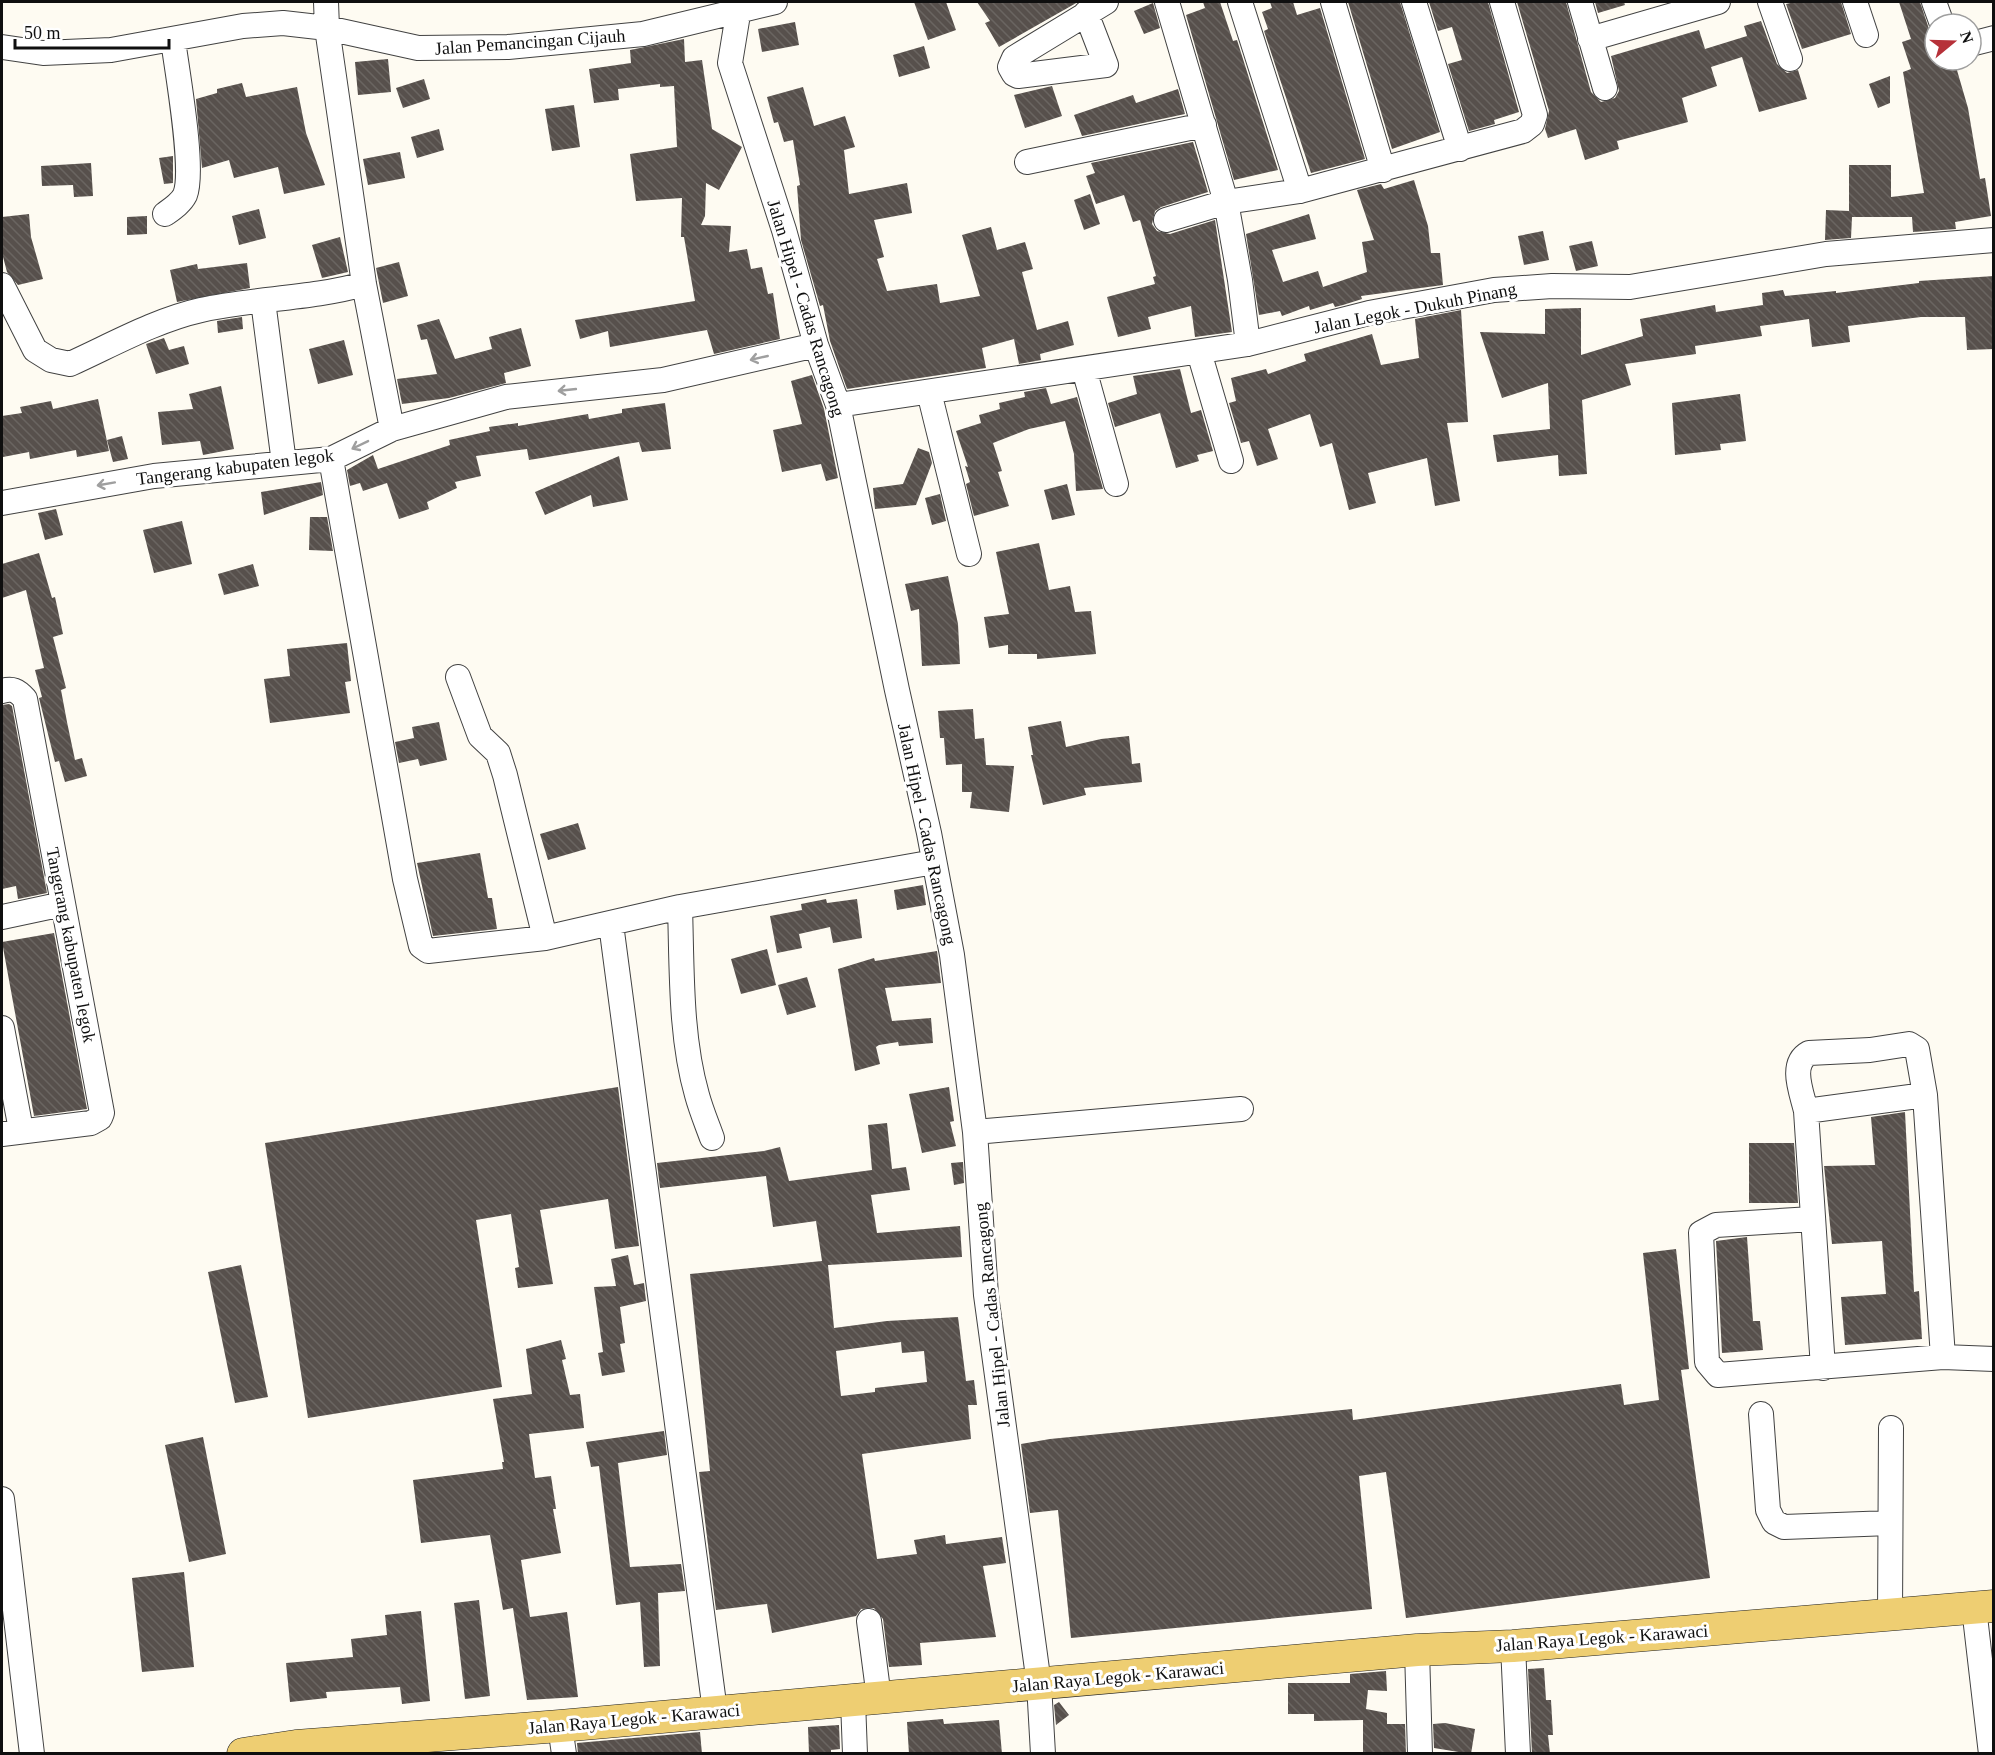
<svg xmlns="http://www.w3.org/2000/svg" width="1995" height="1755" font-family="'Times New Roman',serif">
<style>
.building{fill:url(#building-back-hatch);fill-rule:evenodd}
.lines{fill:none;stroke-linecap:round;stroke-linejoin:round}
.minor-casing{stroke:#424242;stroke-width:26}
.major-casing{stroke:#202020;stroke-width:33}
.minor{stroke:#fff;stroke-width:24}
.major{stroke:#eece72;stroke-width:32}
.oneway{stroke:#9f9f9f}
.labels{text-anchor:middle;dominant-baseline:central;stroke-width:6;stroke-linejoin:round;paint-order:stroke}
.street-label{font-size:18px;fill:#0f0f0f;stroke:#fff}
</style>
<defs>
<pattern id="building-back-hatch" width="6" height="6" patternUnits="userSpaceOnUse" patternTransform="scale(1.5)"><rect width="6" height="6" fill="#57504c"/><path d="M-1 5l2 2M0 0l6 6M5-1l2 2" fill="none" stroke="#6a6561"/></pattern>
</defs>
<rect width="100%" height="100%" fill="#fefbf2"/>
<path class="building" d="M 914,2 L 946,2 L 956,30 L 928,40 Z
M 977,2 L 1078,2 L 999,47 L 985,23 L 990,21 Z
M 1203,2 L 1220,2 L 1233,41 L 1237,40 L 1278,170 L 1234,180 L 1186,15 L 1205,8 Z
M 1270,2 L 1293,2 L 1297,15 L 1320,8 L 1365,159 L 1311,173 L 1264,31 L 1268,29 L 1262,12 L 1272,8 Z
M 1348,2 L 1400,2 L 1440,132 L 1392,149 Z
M 1429,2 L 1488,2 L 1519,112 L 1494,120 L 1495,124 L 1469,131 L 1448,64 L 1462,60 L 1452,27 L 1438,31 Z
M 1517,2 L 1566,2 L 1591,92 L 1601,102 L 1615,98 L 1619,91 L 1611,56 L 1699,30 L 1705,49 L 1747,36 L 1744,26 L 1761,21 L 1777,64 L 1787,73 L 1798,70 L 1807,99 L 1759,112 L 1742,57 L 1711,67 L 1717,86 L 1682,98 L 1688,122 L 1617,141 L 1619,149 L 1585,160 L 1576,129 L 1548,138 L 1545,129 L 1549,111 Z
M 1595,2 L 1624,2 L 1625,5 L 1598,13 Z
M 1795,2 L 1841,2 L 1851,34 L 1802,49 L 1786,4 Z
M 1899,2 L 1920,2 L 1929,29 L 1935,36 L 1935,60 L 1954,60 L 1968,108 L 1980,179 L 1985,178 L 1991,216 L 1955,222 L 1956,229 L 1913,232 L 1912,217 L 1852,217 L 1851,238 L 1825,240 L 1826,210 L 1849,211 L 1849,165 L 1891,165 L 1891,197 L 1924,193 L 1903,72 L 1911,69 L 1902,42 L 1911,39 Z
M 1153,3 L 1160,28 L 1144,34 L 1134,11 Z
M 795,22 L 799,45 L 762,52 L 758,29 Z
M 684,39 L 685,62 L 702,60 L 712,129 L 742,147 L 719,190 L 706,183 L 705,216 L 701,225 L 731,226 L 729,252 L 747,249 L 751,269 L 762,267 L 768,294 L 773,293 L 780,339 L 714,354 L 707,330 L 610,347 L 608,331 L 580,339 L 575,320 L 695,301 L 684,237 L 681,237 L 682,198 L 636,201 L 633,178 L 630,154 L 677,147 L 674,86 L 660,87 L 660,84 L 618,89 L 619,100 L 594,103 L 589,69 L 631,63 L 630,50 Z
M 924,46 L 930,68 L 899,77 L 893,55 Z
M 388,59 L 391,92 L 358,95 L 355,62 Z
M 1890,76 L 1890,103 L 1878,108 L 1869,84 Z
M 424,79 L 430,99 L 403,108 L 396,88 Z
M 242,83 L 246,97 L 297,87 L 306,133 L 325,185 L 284,194 L 278,167 L 234,178 L 229,160 L 202,168 L 196,99 L 217,93 L 217,89 Z
M 1052,86 L 1062,116 L 1025,128 L 1014,95 Z
M 803,87 L 814,126 L 845,116 L 855,147 L 844,150 L 849,194 L 907,183 L 912,213 L 874,220 L 884,257 L 877,259 L 887,291 L 937,284 L 940,303 L 980,296 L 962,235 L 991,227 L 997,250 L 1025,242 L 1033,269 L 1022,272 L 1037,330 L 1068,321 L 1074,345 L 1040,354 L 1041,360 L 1019,364 L 1014,339 L 982,348 L 986,368 L 847,389 L 830,341 L 823,305 L 820,306 L 801,240 L 797,186 L 800,185 L 793,140 L 784,142 L 778,122 L 774,123 L 767,97 Z
M 1178,89 L 1185,114 L 1082,136 L 1074,115 L 1133,95 L 1136,103 Z
M 574,105 L 580,147 L 552,151 L 545,109 Z
M 439,129 L 444,150 L 417,158 L 411,137 Z
M 1193,142 L 1208,192 L 1161,207 L 1155,211 L 1152,224 L 1157,231 L 1170,234 L 1215,220 L 1232,332 L 1195,337 L 1191,306 L 1148,317 L 1151,329 L 1118,337 L 1107,297 L 1155,284 L 1153,277 L 1156,276 L 1140,220 L 1133,222 L 1124,195 L 1096,204 L 1086,176 L 1095,173 L 1091,163 Z
M 400,152 L 405,178 L 368,185 L 363,159 Z
M 173,156 L 173,183 L 164,184 L 159,158 Z
M 91,163 L 93,196 L 74,197 L 73,185 L 42,186 L 41,166 Z
M 1414,180 L 1428,226 L 1431,253 L 1440,253 L 1443,285 L 1361,296 L 1362,299 L 1343,305 L 1335,307 L 1333,303 L 1310,310 L 1309,306 L 1282,316 L 1280,311 L 1259,315 L 1246,234 L 1309,214 L 1316,239 L 1272,250 L 1283,282 L 1318,271 L 1323,287 L 1367,272 L 1362,242 L 1374,240 L 1357,190 L 1381,184 L 1384,189 Z
M 1090,194 L 1100,224 L 1084,230 L 1074,200 Z
M 259,209 L 266,238 L 239,245 L 232,216 Z
M 29,214 L 31,237 L 43,279 L 18,285 L 7,272 L 2,253 L 2,217 Z
M 147,216 L 147,234 L 127,235 L 127,217 Z
M 1543,231 L 1549,260 L 1524,265 L 1518,236 Z
M 340,237 L 348,272 L 322,278 L 312,245 Z
M 1592,241 L 1598,266 L 1576,271 L 1569,246 Z
M 399,262 L 408,296 L 383,303 L 376,268 Z
M 247,263 L 250,288 L 177,302 L 170,270 L 197,264 L 198,269 Z
M 1994,276 L 1994,349 L 1967,350 L 1965,317 L 1921,317 L 1848,326 L 1850,342 L 1812,347 L 1809,319 L 1760,326 L 1762,336 L 1695,346 L 1696,354 L 1625,364 L 1631,385 L 1582,400 L 1587,474 L 1559,476 L 1558,455 L 1497,462 L 1493,435 L 1550,429 L 1548,383 L 1502,398 L 1480,332 L 1545,334 L 1545,309 L 1581,308 L 1581,355 L 1643,336 L 1640,319 L 1715,305 L 1716,312 L 1763,305 L 1762,293 L 1783,290 L 1785,296 L 1836,291 L 1836,293 L 1919,283 L 1919,281 Z
M 1461,310 L 1468,422 L 1447,423 L 1460,501 L 1435,506 L 1427,458 L 1368,473 L 1376,503 L 1349,510 L 1332,443 L 1320,447 L 1310,414 L 1268,429 L 1278,459 L 1257,466 L 1249,441 L 1241,443 L 1229,403 L 1236,401 L 1231,378 L 1266,369 L 1268,374 L 1306,361 L 1304,354 L 1372,334 L 1381,365 L 1419,358 L 1415,319 Z
M 242,317 L 243,329 L 218,333 L 217,321 Z
M 439,319 L 455,359 L 492,349 L 489,337 L 521,328 L 531,366 L 504,373 L 506,383 L 449,398 L 402,404 L 397,379 L 437,374 L 427,339 L 421,340 L 417,325 Z
M 164,338 L 169,350 L 184,346 L 189,364 L 156,374 L 146,344 Z
M 344,340 L 353,375 L 318,384 L 309,349 Z
M 1180,369 L 1191,413 L 1201,410 L 1213,451 L 1197,455 L 1199,461 L 1176,468 L 1160,413 L 1115,427 L 1108,403 L 1137,394 L 1133,376 Z
M 812,375 L 824,409 L 838,478 L 826,481 L 821,464 L 782,472 L 773,430 L 802,424 L 791,381 Z
M 221,386 L 234,449 L 203,455 L 200,441 L 162,445 L 158,412 L 193,409 L 189,394 Z
M 1046,388 L 1051,404 L 1077,397 L 1103,489 L 1076,491 L 1074,454 L 1065,421 L 1029,429 L 993,443 L 1002,471 L 998,472 L 1009,506 L 974,516 L 966,484 L 970,482 L 965,466 L 968,467 L 956,431 L 981,423 L 979,415 L 1000,409 L 999,403 L 1025,397 L 1024,392 Z
M 1740,394 L 1746,441 L 1720,444 L 1721,450 L 1675,455 L 1672,403 Z
M 98,399 L 109,451 L 77,457 L 76,450 L 30,459 L 29,452 L 3,457 L 2,416 L 22,413 L 20,407 L 51,401 L 53,409 Z
M 665,403 L 671,449 L 642,452 L 639,442 L 529,460 L 527,449 L 476,456 L 481,476 L 455,482 L 457,488 L 427,502 L 429,509 L 399,519 L 387,483 L 363,491 L 360,483 L 350,486 L 347,470 L 373,455 L 378,469 L 450,445 L 449,440 L 490,431 L 489,427 L 518,423 L 518,426 L 588,414 L 589,419 L 622,413 L 622,409 Z
M 122,436 L 128,459 L 113,462 L 107,440 Z
M 918,448 L 929,452 L 932,463 L 916,505 L 875,509 L 873,488 L 903,484 Z
M 619,456 L 628,500 L 593,507 L 591,495 L 545,515 L 535,492 Z
M 321,482 L 323,495 L 264,515 L 261,492 Z
M 1067,484 L 1075,515 L 1052,520 L 1044,490 Z
M 940,494 L 946,521 L 932,525 L 925,498 Z
M 56,509 L 63,535 L 45,540 L 38,513 Z
M 310,517 L 327,517 L 333,551 L 309,550 Z
M 182,521 L 192,564 L 154,573 L 143,530 Z
M 1039,543 L 1049,590 L 1070,586 L 1075,612 L 1091,611 L 1096,654 L 1037,659 L 1037,654 L 1008,654 L 1008,645 L 989,648 L 984,617 L 1009,614 L 996,552 Z
M 39,553 L 52,598 L 55,597 L 63,634 L 53,637 L 66,688 L 61,690 L 67,722 L 75,760 L 82,758 L 87,776 L 65,782 L 59,761 L 55,762 L 39,698 L 42,697 L 35,670 L 44,668 L 26,590 L 2,598 L 2,564 Z
M 253,564 L 259,586 L 224,595 L 218,574 Z
M 948,576 L 958,624 L 960,664 L 922,666 L 919,609 L 911,611 L 905,584 Z
M 347,643 L 351,681 L 345,682 L 350,713 L 270,723 L 264,679 L 290,676 L 287,649 Z
M 9,704 L 12,706 L 47,893 L 18,899 L 16,886 L 2,889 L 2,705 Z
M 973,709 L 975,739 L 984,738 L 986,765 L 1014,766 L 1009,812 L 970,808 L 972,792 L 962,792 L 962,764 L 946,765 L 944,738 L 940,738 L 938,711 Z
M 1061,721 L 1066,747 L 1101,739 L 1129,736 L 1132,764 L 1140,763 L 1142,782 L 1084,788 L 1086,795 L 1043,805 L 1031,755 L 1033,755 L 1028,727 Z
M 439,722 L 447,760 L 420,766 L 418,759 L 399,763 L 395,742 L 414,738 L 412,727 Z
M 578,823 L 586,849 L 548,860 L 540,834 Z
M 480,853 L 488,898 L 492,898 L 497,929 L 433,936 L 417,863 Z
M 923,885 L 926,905 L 897,910 L 894,890 Z
M 826,899 L 827,903 L 857,899 L 862,938 L 833,943 L 830,927 L 799,934 L 802,948 L 777,953 L 770,916 L 802,910 L 801,904 Z
M 54,933 L 87,1109 L 34,1116 L 2,942 Z
M 767,949 L 776,985 L 741,994 L 731,959 Z
M 937,951 L 941,983 L 885,988 L 892,1021 L 931,1018 L 933,1043 L 899,1046 L 898,1042 L 879,1045 L 876,1047 L 880,1064 L 855,1071 L 838,969 L 874,958 L 875,961 Z
M 807,977 L 816,1007 L 787,1015 L 778,985 Z
M 618,1087 L 639,1246 L 615,1249 L 608,1199 L 540,1210 L 553,1284 L 518,1288 L 515,1268 L 519,1267 L 511,1214 L 476,1220 L 502,1387 L 308,1418 L 265,1143 Z
M 949,1087 L 954,1121 L 950,1122 L 956,1146 L 922,1153 L 909,1094 Z
M 1905,1112 L 1914,1292 L 1919,1291 L 1922,1339 L 1845,1345 L 1841,1297 L 1886,1294 L 1882,1241 L 1832,1244 L 1824,1166 L 1875,1165 L 1871,1117 Z
M 887,1123 L 892,1169 L 906,1167 L 910,1190 L 871,1195 L 877,1233 L 960,1226 L 962,1257 L 828,1265 L 834,1328 L 887,1321 L 958,1317 L 966,1381 L 974,1380 L 977,1405 L 968,1405 L 971,1439 L 862,1454 L 877,1559 L 917,1554 L 914,1540 L 945,1535 L 946,1544 L 1002,1537 L 1006,1563 L 983,1566 L 996,1637 L 920,1643 L 922,1665 L 889,1667 L 883,1619 L 874,1608 L 861,1609 L 856,1616 L 772,1633 L 767,1604 L 716,1610 L 699,1472 L 710,1471 L 690,1274 L 822,1261 L 816,1221 L 773,1227 L 766,1176 L 660,1188 L 657,1163 L 764,1151 L 780,1147 L 789,1181 L 872,1170 L 868,1125 ZM 901,1342 L 902,1353 L 924,1351 L 927,1382 L 875,1388 L 875,1392 L 841,1396 L 836,1351 Z
M 1749,1143 L 1794,1143 L 1798,1203 L 1749,1203 Z
M 963,1162 L 964,1183 L 954,1185 L 951,1163 Z
M 1747,1237 L 1753,1321 L 1760,1321 L 1763,1350 L 1722,1353 L 1716,1241 Z
M 1676,1249 L 1689,1369 L 1681,1370 L 1710,1578 L 1406,1618 L 1386,1472 L 1359,1476 L 1372,1609 L 1071,1638 L 1058,1510 L 1030,1513 L 1021,1444 L 1050,1439 L 1352,1409 L 1353,1420 L 1621,1384 L 1624,1405 L 1659,1400 L 1643,1253 Z
M 628,1255 L 634,1285 L 644,1283 L 646,1301 L 620,1307 L 625,1343 L 620,1344 L 625,1372 L 602,1376 L 598,1353 L 603,1352 L 594,1287 L 616,1286 L 611,1259 Z
M 241,1265 L 268,1397 L 235,1403 L 208,1272 Z
M 561,1340 L 566,1359 L 562,1360 L 570,1395 L 580,1394 L 584,1428 L 529,1434 L 535,1478 L 551,1476 L 556,1509 L 553,1509 L 561,1553 L 521,1560 L 530,1617 L 567,1612 L 578,1697 L 527,1700 L 513,1608 L 503,1610 L 490,1535 L 421,1543 L 413,1480 L 503,1469 L 502,1462 L 504,1462 L 493,1399 L 532,1394 L 526,1349 Z
M 664,1431 L 667,1455 L 618,1463 L 630,1567 L 681,1564 L 685,1591 L 658,1593 L 660,1666 L 644,1667 L 640,1602 L 616,1605 L 599,1466 L 591,1467 L 586,1442 Z
M 203,1437 L 226,1554 L 189,1562 L 165,1445 Z
M 184,1572 L 194,1667 L 142,1672 L 132,1578 Z
M 479,1600 L 490,1696 L 465,1699 L 454,1603 Z
M 421,1611 L 430,1701 L 402,1704 L 400,1687 L 326,1692 L 327,1698 L 290,1702 L 286,1663 L 353,1657 L 351,1639 L 387,1635 L 385,1615 Z
M 1544,1668 L 1546,1700 L 1551,1700 L 1553,1735 L 1548,1735 L 1550,1754 L 1532,1754 L 1528,1669 Z
M 1386,1671 L 1387,1691 L 1368,1690 L 1366,1709 L 1387,1713 L 1387,1724 L 1405,1724 L 1406,1754 L 1363,1754 L 1363,1720 L 1314,1721 L 1314,1714 L 1288,1714 L 1288,1683 L 1350,1683 L 1350,1674 Z
M 1059,1702 L 1069,1715 L 1056,1725 L 1054,1705 Z
M 943,1719 L 944,1724 L 999,1720 L 1002,1754 L 909,1754 L 907,1722 Z
M 1445,1723 L 1475,1729 L 1471,1754 L 1434,1748 L 1433,1724 Z
M 839,1725 L 840,1749 L 831,1750 L 831,1754 L 809,1754 L 808,1727 Z
M 700,1732 L 702,1754 L 578,1754 L 577,1743 Z"/>
<g class="lines">
<g class="minor-casing">
<path id="minor" d="M 326,2 L 327,28 L 364,284 L 392,429
M 740,2 L 730,63 L 784,230 L 816,345 L 838,405 L 897,690 L 929,833 L 952,955 L 975,1132 L 986,1295 L 1039,1684 L 1043,1754
M 1167,2 L 1226,202 L 1240,280 L 1248,344
M 1240,2 L 1300,191
M 1333,2 L 1383,170
M 1414,2 L 1460,149
M 1580,2 L 1605,88
M 1770,2 L 1790,59
M 1855,2 L 1866,35
M 1934,2 L 1942,24
M 1086,13 L 1106,65 L 1018,76 L 1014,74 L 1010,67 L 1014,58 L 1106,2
M 1590,39 L 1718,2
M 1971,44 L 1994,38
M 2,47 L 43,53 L 111,50 L 243,26 L 283,23 L 327,28 L 418,48 L 508,47 L 643,34 L 775,2
M 1027,162 L 1204,125
M 165,214 C 172,209 181,203 185,195 C 195,170 177,71 173,40
M 1166,220 L 1226,202 L 1300,191 L 1523,131 L 1532,124 L 1535,115 L 1502,2
M 2,285 L 35,350 L 51,360 L 70,364 C 112,345 156,320 201,310 C 255,298 311,299 364,284
M 263,301 L 284,463
M 1199,352 L 1231,461
M 1084,369 L 1116,484
M 929,392 L 969,554
M 838,405 L 1248,344 L 1369,313 L 1494,290 L 1552,286 L 1630,287 L 1826,254 L 1994,240
M 331,459 L 405,879 L 421,946 L 428,951 L 545,938 L 680,907 L 934,862
M 2,503 L 154,476 L 331,459 L 392,429 L 506,397 L 663,380 L 816,345
M 458,677 L 480,736 L 498,753 L 505,775 L 545,938
M 2,691 C 12,688 17,690 25,699 L 102,1113 L 100,1118 L 91,1123 L 2,1134
M 680,907 C 682,968 680,1036 697,1095 C 701,1110 707,1124 712,1138
M 2,917 L 63,904
M 611,924 L 715,1711
M 2,1028 L 21,1130
M 1806,1111 L 1925,1095
M 975,1132 L 1241,1109
M 1812,1219 L 1716,1225 L 1701,1233 L 1707,1362 L 1718,1375 L 1943,1357 L 1994,1359
M 1823,1368 L 1806,1111 C 1802,1093 1789,1064 1809,1053 L 1870,1050 L 1909,1044 L 1917,1049 L 1925,1095 L 1943,1357
M 1761,1414 L 1768,1510 L 1774,1522 L 1784,1527 L 1890,1523
M 2,1499 L 32,1754
M 1974,1608 L 1991,1754
M 1890,1615 L 1891,1428
M 869,1621 L 879,1698
M 1513,1646 L 1518,1754
M 1417,1650 L 1420,1754
M 853,1701 L 855,1754
M 560,1726 L 564,1754"/>
</g>
<g class="major-casing">
<path id="major" d="M 243,1754 L 296,1746 L 560,1726 L 1417,1650 L 1513,1646 L 1994,1606"/>
</g>
<use href="#minor" class="minor"/>
<use href="#major" class="major"/>
</g>
<defs><path id="oneway-shaft" d="M-6 0H5M1.5-3L5.5 0L1.5 3" fill="none" stroke-width="1.6" stroke-linecap="round" stroke-linejoin="round" transform="scale(1.5)"/></defs>
<g class="oneway">
<use href="#oneway-shaft" transform="translate(759 358) rotate(167)"/>
<use href="#oneway-shaft" transform="translate(567 390) rotate(174)"/>
<use href="#oneway-shaft" transform="translate(360 445) rotate(154)"/>
<use href="#oneway-shaft" transform="translate(106 484) rotate(170)"/>
</g>
<g class="labels">
<g class="street-label">
<text transform="translate(530 42) rotate(-4)">Jalan Pemancingan Cijauh</text>
<text transform="translate(806 308) rotate(73)">Jalan Hipel - Cadas Rancagong</text>
<text transform="translate(1415 308) rotate(-11)">Jalan Legok - Dukuh Pinang</text>
<text transform="translate(235 467) rotate(-7)">Tangerang kabupaten legok</text>
<text transform="translate(927 834) rotate(78)">Jalan Hipel - Cadas Rancagong</text>
<text transform="translate(71 945) rotate(79)">Tangerang kabupaten legok</text>
<text transform="translate(992 1315) rotate(-96)">Jalan Hipel - Cadas Rancagong</text>
<text transform="translate(1602 1638) rotate(-4)">Jalan Raya Legok - Karawaci</text>
<text transform="translate(1118 1677) rotate(-5)">Jalan Raya Legok - Karawaci</text>
<text transform="translate(634 1719) rotate(-5)">Jalan Raya Legok - Karawaci</text>
</g>
</g>
<rect width="1995" height="1755" fill="none" stroke="#0f0f0f" stroke-width="6"/>
<g transform="translate(1953 42) rotate(71)"><circle r="28" fill="#ffffff" stroke="#9f9f9f" stroke-width="1.5"/>
<path d="M0-4.5L10 22L0 15L-10 22Z" fill="#b63139"/>
<text y="-9" font-size="16" font-weight="bold" text-anchor="middle" fill="#0f0f0f">N</text>
</g>
<path d="M15 39v9h154v-9" fill="none" stroke="#0f0f0f" stroke-width="3"/>
<text x="24" y="39" font-size="18" fill="#0f0f0f" stroke="#ffffff" stroke-width="4.5" paint-order="stroke">50 m</text>
</svg>
